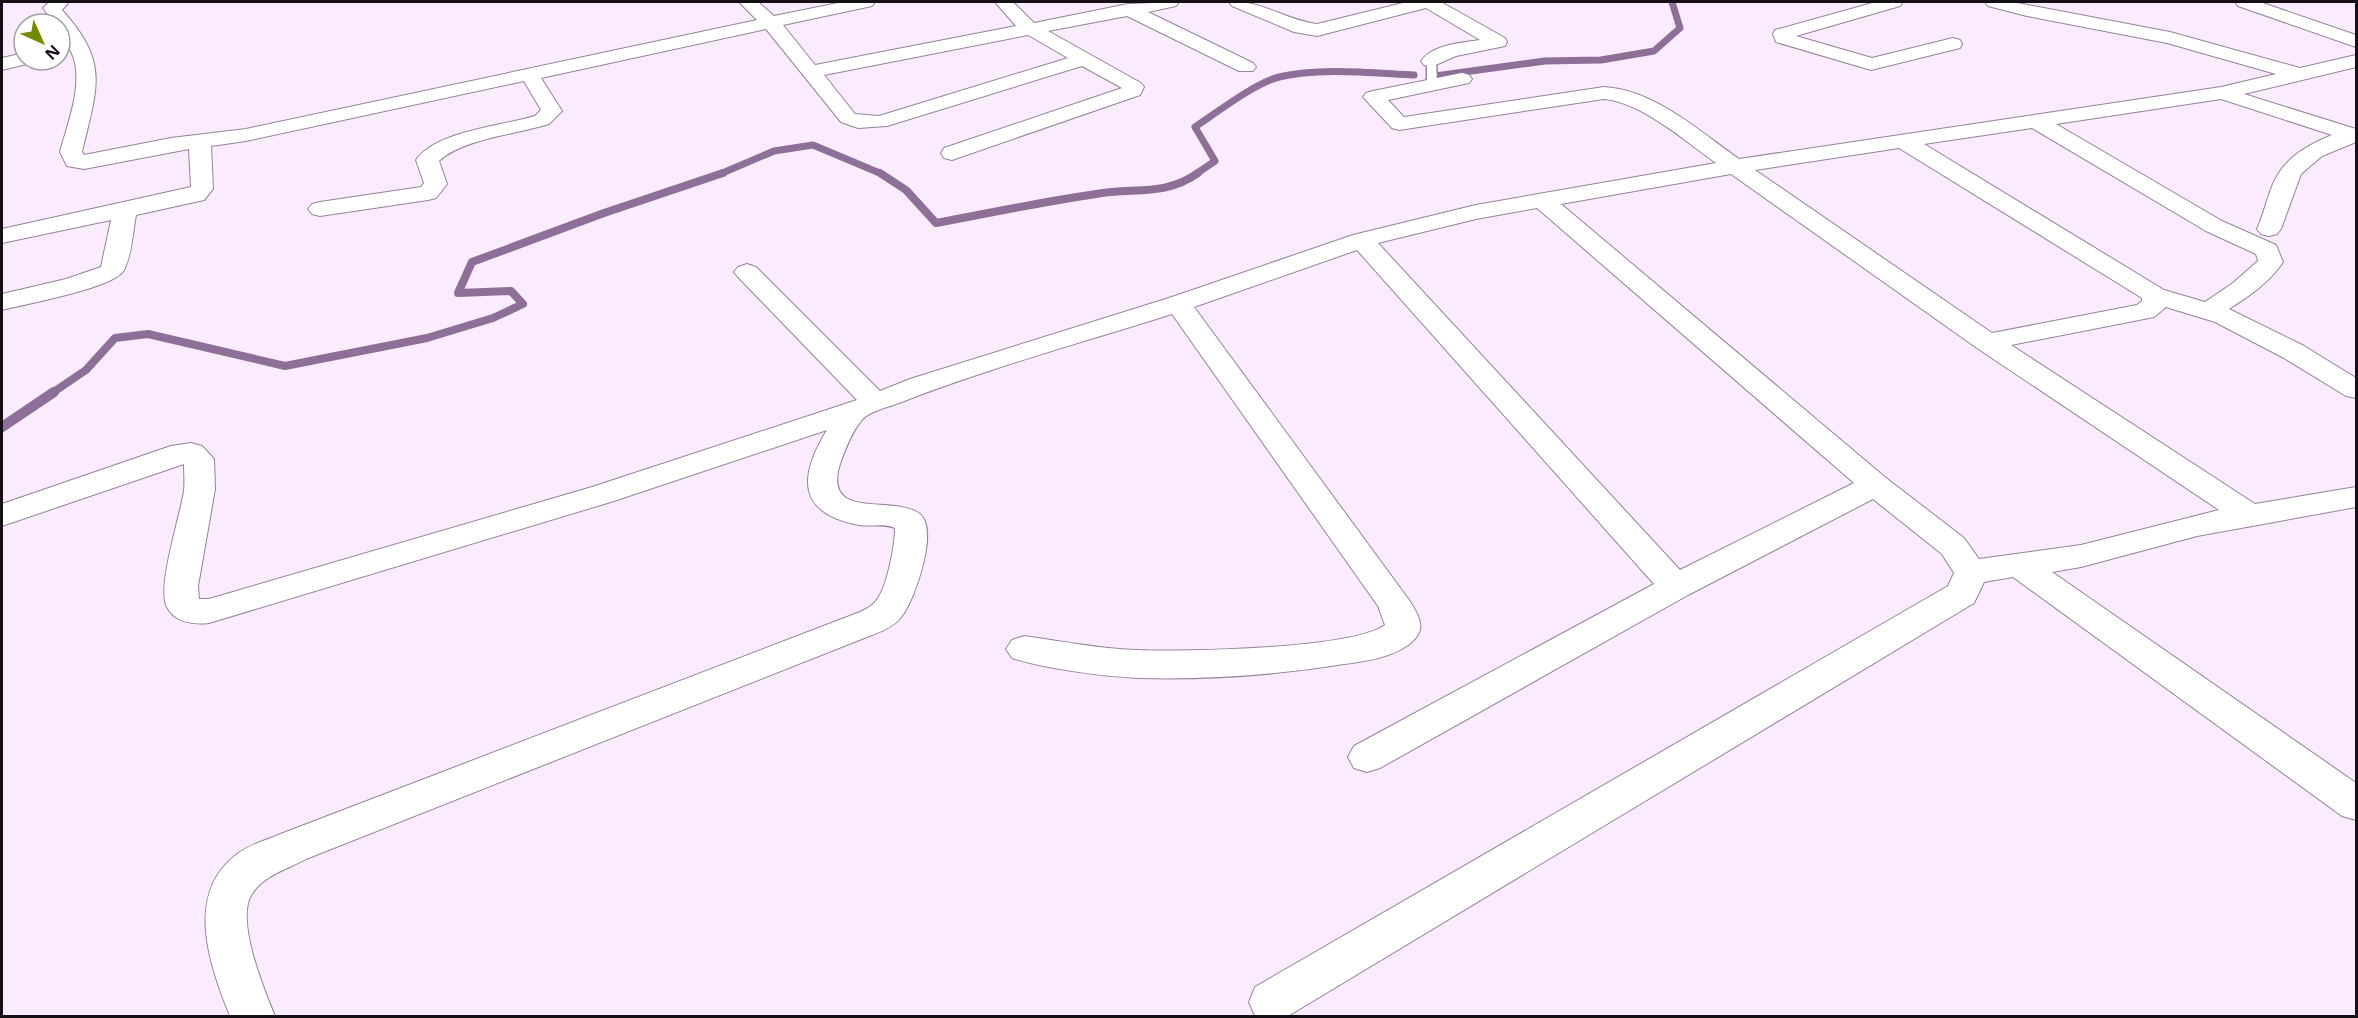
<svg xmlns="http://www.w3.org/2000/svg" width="2358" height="1018" font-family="'Noto Sans',sans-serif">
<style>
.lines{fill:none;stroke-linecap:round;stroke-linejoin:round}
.stream-far2{stroke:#8e6f98;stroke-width:7}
.stream-far1{stroke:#8e6f98;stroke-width:8}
.stream{stroke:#8e6f98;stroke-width:10}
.lane-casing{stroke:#948399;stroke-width:3}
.street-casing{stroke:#948399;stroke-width:2}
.lane{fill:#fff;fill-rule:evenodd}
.street{fill:#fff;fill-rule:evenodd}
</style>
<rect width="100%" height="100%" fill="#faebfe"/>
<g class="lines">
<path class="stream-far2" d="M 1435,76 L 1545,61 L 1601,60 L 1654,51 L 1680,28 L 1672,2
M 720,174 L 774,151 L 813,145 L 882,174
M 1196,174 L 1215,161 L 1195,127 C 1216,113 1255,83 1279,77 C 1319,67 1373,73 1414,75"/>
<path class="stream-far1" d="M 880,173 L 906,190 L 936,223 C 989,213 1042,202 1096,194 C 1134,187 1164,197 1198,173
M 52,393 L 86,370 L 115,338 L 148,334 L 285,366 L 427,338 L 493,318 L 523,304 L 511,291 L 458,293 L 472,262 L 604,213 L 723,173"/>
<path class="stream" d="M 2,427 L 54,392"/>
<g class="lane-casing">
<path id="lane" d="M 1427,59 L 1436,61 L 1437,85 L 1432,88 L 1427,85 Z"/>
</g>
<g class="street-casing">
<path id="street" d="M 49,2 L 69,2 L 62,10 C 110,63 97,87 82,152 L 84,155 L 171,138 L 246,129 L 757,20 L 739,2 L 758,2 L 774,16 L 843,2 L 875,2 L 872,6 L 783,25 L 815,65 L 1016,26 L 995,2 L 1013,2 L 1034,23 L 1128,4 L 1179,2 L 1176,6 L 1148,12 L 1253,63 L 1256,67 L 1253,71 L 1239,71 L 1127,16 L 1048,31 L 1141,83 L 1144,87 L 1140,95 L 952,160 L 944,158 L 941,153 L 944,148 L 1122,88 L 1082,66 L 887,126 L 858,128 L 841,122 L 766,29 L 541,78 L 562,111 L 549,124 C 518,134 462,139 439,161 L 447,184 L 436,198 L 428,200 L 320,216 L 312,214 L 308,209 L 312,204 L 320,202 L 421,187 L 424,183 L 416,160 C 436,131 502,126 535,116 L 541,110 L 524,81 L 246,141 L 211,146 L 213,189 L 204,200 L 136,215 C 133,231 132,255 124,270 C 115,288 25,304 2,310 L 2,294 L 66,279 L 101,267 L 111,220 L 2,243 L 2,229 L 191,187 L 189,149 L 84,169 L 67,166 L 60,152 C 67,125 81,91 75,63 C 73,50 60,37 60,24 L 55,24 L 43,8 ZM 1028,35 L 1068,58 L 879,116 L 855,114 L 824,75 Z
M 1229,2 C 1262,0 1285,20 1317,24 L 1407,2 L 1441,2 L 1505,38 L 1507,42 L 1505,46 L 1456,56 L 1431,67 L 1424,65 L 1421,61 C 1433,44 1462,43 1480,40 L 1426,8 L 1317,36 L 1294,32 L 1232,6 Z
M 1876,2 L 1903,2 L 1900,6 L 1796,36 L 1872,58 L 1953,38 L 1960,40 L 1962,44 L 1960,48 L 1871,70 L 1776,42 L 1773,34 L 1775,30 Z
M 1985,2 L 2012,2 L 2170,32 L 2300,68 L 2356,55 L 2356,67 L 2244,94 L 2356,129 L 2356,142 L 2322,156 L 2301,174 L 2281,229 L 2277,234 L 2269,236 L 2261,234 L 2257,229 C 2263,216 2266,202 2271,189 C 2281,160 2305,146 2332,135 L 2221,99 L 2056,124 L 2222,221 L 2276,245 L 2283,262 C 2270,282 2249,296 2229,309 L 2304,346 L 2356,378 L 2356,398 L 2346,396 L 2284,358 L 2215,322 L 2166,307 L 2154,317 L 2011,345 L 2255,504 L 2356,487 L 2356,507 L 2197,536 L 2081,567 L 2052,572 L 2356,783 L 2356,820 L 2342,816 L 2013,577 L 1984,582 L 1974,603 L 1288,1016 L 1255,1016 L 1249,1002 L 1255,987 L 1948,586 L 1954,573 L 1942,554 L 1873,499 L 1688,595 L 1380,768 L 1367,772 L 1354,768 L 1348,757 L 1354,746 L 1654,584 L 1357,250 L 1194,307 L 1409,600 C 1414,608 1422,619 1420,630 C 1418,638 1409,645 1402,649 C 1386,658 1362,662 1344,664 C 1277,675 1206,680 1138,678 C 1101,676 1047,669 1012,658 L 1006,649 L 1012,640 L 1024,636 C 1062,641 1099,649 1137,650 C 1183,652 1352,649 1385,625 L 1378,606 L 1172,314 C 1081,343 988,368 899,403 C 889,407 869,411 862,420 C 852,431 845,450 840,464 C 822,522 894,494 920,514 C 939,530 915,599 902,616 C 895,626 883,631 872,635 L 306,859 C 288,869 264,875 252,894 C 235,919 264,990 275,1016 L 230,1016 C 210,966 184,895 236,855 C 248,845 264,841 278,835 L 860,612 C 866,609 872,606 876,601 C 887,588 895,545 895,528 C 884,523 871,527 859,525 C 796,513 799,476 827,430 L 614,501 L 209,623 C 193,625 173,622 166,605 C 158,584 180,516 184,491 C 185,482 184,473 184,464 L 2,526 L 2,504 L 171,446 L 191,443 L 202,446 L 214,459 L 215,489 L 198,586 L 199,599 L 209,599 L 592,487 L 857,400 L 738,277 L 734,272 L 738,267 L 747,264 L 756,267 L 880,391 L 910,379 L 1169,298 L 1353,235 L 1476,205 L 1716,163 C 1685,141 1641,102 1604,99 L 1399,130 L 1392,128 L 1363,97 L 1366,93 L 1373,91 L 1462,73 L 1469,75 L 1472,79 L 1469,83 L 1388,100 L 1404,117 L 1604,87 C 1655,90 1699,131 1739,159 L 2221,87 L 2276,74 L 2167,43 L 2027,16 L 1988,6 ZM 2032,128 L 2206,231 L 2256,254 L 2258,261 L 2233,283 L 2205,302 L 2164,290 L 1924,144 ZM 1899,148 L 2142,298 L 2142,301 L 2137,305 L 1992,333 L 1755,170 ZM 1731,174 L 1977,348 L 2219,510 L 2081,545 L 1979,559 L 1964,538 L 1886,478 L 1561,204 ZM 1537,208 L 1854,483 L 1680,570 L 1378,243 L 1476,219 Z
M 2235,2 L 2260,2 L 2356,35 L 2356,47 L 2238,6 Z
M 24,53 L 24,60 L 33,60 L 31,63 L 2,70 L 2,58 Z"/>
</g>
<use href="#lane" class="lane"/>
<use href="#street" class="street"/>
</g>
<rect width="2358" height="1018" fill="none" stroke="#160f18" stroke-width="6"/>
<g transform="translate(42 42) rotate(135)"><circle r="28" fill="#ffffff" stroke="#a29fa3" stroke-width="1.5"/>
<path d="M0-4.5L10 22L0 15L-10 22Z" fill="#718b01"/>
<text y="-9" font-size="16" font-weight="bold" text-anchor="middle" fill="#160f18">N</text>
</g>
</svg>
